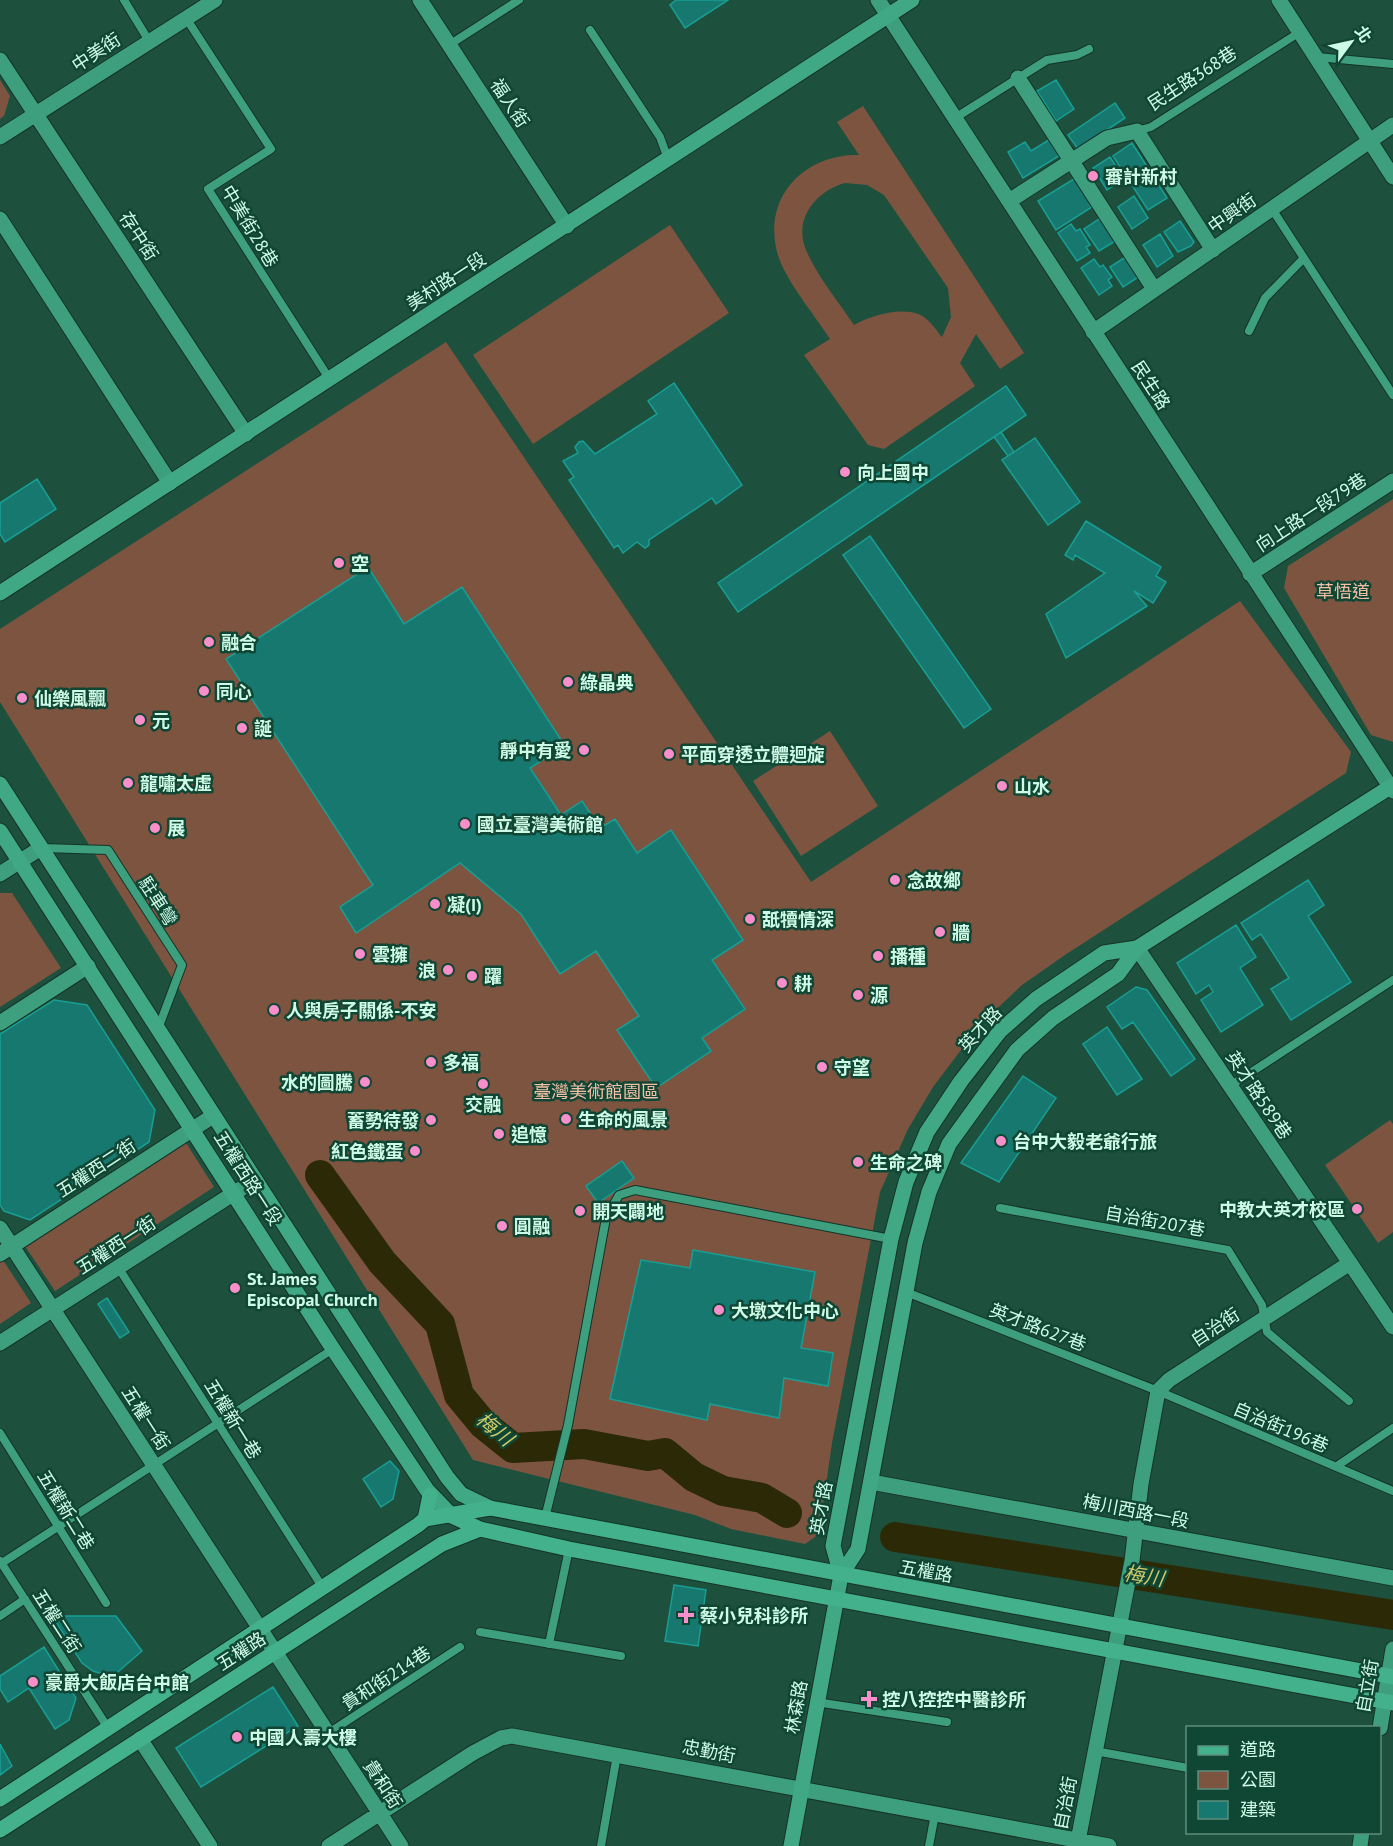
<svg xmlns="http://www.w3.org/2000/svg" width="1393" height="1846" font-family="'PT Sans','Noto Sans TC',sans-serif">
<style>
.green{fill:#7d5440;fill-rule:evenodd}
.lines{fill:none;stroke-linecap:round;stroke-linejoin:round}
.river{stroke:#2c2a06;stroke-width:30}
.building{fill:#177870;stroke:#199e94;stroke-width:1.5}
.lane-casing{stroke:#153328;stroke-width:10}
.street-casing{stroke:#153328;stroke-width:17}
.secondary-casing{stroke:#153328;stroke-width:17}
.primary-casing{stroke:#153328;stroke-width:17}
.lane{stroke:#3d9f7d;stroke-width:8}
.street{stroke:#3d9f7d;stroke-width:15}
.secondary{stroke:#40a884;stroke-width:15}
.primary{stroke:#43b18b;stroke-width:15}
.poi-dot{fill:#f98fca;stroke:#104634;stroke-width:2}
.labels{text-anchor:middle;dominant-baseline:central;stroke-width:5;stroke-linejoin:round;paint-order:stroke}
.street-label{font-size:18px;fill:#cefbe7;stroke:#104634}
.poi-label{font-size:18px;font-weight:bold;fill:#cefbe7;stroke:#104634;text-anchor:start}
.park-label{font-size:18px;fill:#f5bfa6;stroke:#104634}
.water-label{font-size:20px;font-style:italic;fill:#cdc96a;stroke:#104634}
</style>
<rect width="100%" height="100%" fill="#1d513e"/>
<path class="green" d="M 0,80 L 10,96 L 4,116 L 0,119 Z
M 863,106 L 1024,353 L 1000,369 L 976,334 L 960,363 L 975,386 L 884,449 L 868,445 L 804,355 L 830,339 C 814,314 784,279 777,252 C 763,196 805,154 859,155 L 837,122 ZM 845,183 L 867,185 L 884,195 L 948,288 L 951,317 L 942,337 C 935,329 929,318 918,314 C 898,307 870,316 854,325 C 838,301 817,276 806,250 C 793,219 816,191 845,183 Z
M 670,225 L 729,313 L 533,444 L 473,355 Z
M 446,342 L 811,882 L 1240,601 L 1351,752 L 1346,773 L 1065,955 L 1022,985 L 985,1020 L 961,1050 L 933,1087 L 908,1129 L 880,1192 L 832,1443 L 819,1534 L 805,1544 L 731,1529 L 695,1515 L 473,1460 L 0,702 L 0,629 Z
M 1393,499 L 1393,742 L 1371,735 L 1284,588 L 1288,566 Z
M 830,731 L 878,806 L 801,856 L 753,781 Z
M 0,893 L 12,893 L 61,968 L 0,1007 Z
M 1390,1120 L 1393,1124 L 1393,1232 L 1378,1243 L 1325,1165 Z
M 183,1138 L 214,1187 L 55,1291 L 23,1243 Z
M 3,1260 L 31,1303 L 0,1324 L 0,1262 Z"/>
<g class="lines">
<path class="river" d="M 320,1175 L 382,1262 L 440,1324 L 459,1395 L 483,1424 L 513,1448 L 584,1444 L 648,1456 L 665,1453 L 694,1477 L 723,1491 L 762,1498 L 787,1513
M 895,1537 L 1393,1615"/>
</g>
<path class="building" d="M 728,0 L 685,28 L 670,5 L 676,0 Z
M 1056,80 L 1074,109 L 1056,121 L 1037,91 Z
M 1115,103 L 1125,118 L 1078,149 L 1068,135 Z
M 1052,138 L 1062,154 L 1023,178 L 1008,152 L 1025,142 L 1031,151 Z
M 1132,143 L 1167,198 L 1148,210 L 1113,156 Z
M 1110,157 L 1124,179 L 1107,190 L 1093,168 Z
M 1077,177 L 1095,205 L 1056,230 L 1038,201 Z
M 1134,196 L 1148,218 L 1132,229 L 1118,207 Z
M 1102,217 L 1117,240 L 1099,251 L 1084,229 Z
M 1180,221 L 1194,242 L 1191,246 L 1178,252 L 1164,232 Z
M 1071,224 L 1076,231 L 1080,229 L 1090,245 L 1086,247 L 1090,253 L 1077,261 L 1058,233 Z
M 1160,234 L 1173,256 L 1157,267 L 1143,245 Z
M 1127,256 L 1140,276 L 1123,287 L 1110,267 Z
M 1094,259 L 1100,267 L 1103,265 L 1112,277 L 1108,280 L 1112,286 L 1099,295 L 1081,268 Z
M 674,383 L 742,485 L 716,504 L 712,498 L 649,540 L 649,545 L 645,548 L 637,542 L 623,553 L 618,545 L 614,548 L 569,480 L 574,477 L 563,461 L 578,453 L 575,447 L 579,442 L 583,441 L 595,454 L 657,414 L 648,401 Z
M 1006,386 L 1026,415 L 738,612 L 718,583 Z
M 1001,432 L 1014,452 L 1008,456 L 994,437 Z
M 1035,438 L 1080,502 L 1048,525 L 1002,460 Z
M 37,479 L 56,509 L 5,542 L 0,534 L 0,503 Z
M 1086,521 L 1161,567 L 1156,576 L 1166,582 L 1153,603 L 1134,591 L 1147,606 L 1066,658 L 1046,614 L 1105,573 L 1075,555 L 1073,560 L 1065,555 Z
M 870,536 L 991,709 L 964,728 L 843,555 Z
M 368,567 L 404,624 L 462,587 L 565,746 L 530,768 L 561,815 L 582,801 L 600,828 L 615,819 L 637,853 L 671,830 L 743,940 L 712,960 L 745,1009 L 702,1038 L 711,1051 L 656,1088 L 617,1030 L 639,1016 L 596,951 L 560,974 L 521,914 L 460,863 L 356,933 L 340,907 L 373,885 L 226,659 Z
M 1308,880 L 1324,905 L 1308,916 L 1351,982 L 1291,1020 L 1271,989 L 1289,978 L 1261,934 L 1252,940 L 1241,923 Z
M 1236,925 L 1256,957 L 1240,968 L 1263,1005 L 1221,1032 L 1201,1000 L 1213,992 L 1209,985 L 1196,994 L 1177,963 Z
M 1136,987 L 1147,990 L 1195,1059 L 1171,1076 L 1133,1022 L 1122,1029 L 1107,1007 Z
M 54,1000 L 87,1005 L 155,1110 L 149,1142 L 30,1220 L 4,1211 L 0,1205 L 0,1034 Z
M 1107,1027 L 1142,1079 L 1117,1095 L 1083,1044 Z
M 1023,1076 L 1056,1098 L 999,1182 L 961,1163 Z
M 622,1161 L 634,1178 L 598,1203 L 586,1186 Z
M 693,1250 L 815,1272 L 801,1348 L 833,1353 L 828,1386 L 784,1378 L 779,1418 L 710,1404 L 707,1420 L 610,1399 L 641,1260 L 690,1268 Z
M 107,1298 L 129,1332 L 120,1338 L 98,1304 Z
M 390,1461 L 399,1471 L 393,1499 L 381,1507 L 363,1479 Z
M 674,1585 L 706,1590 L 698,1646 L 665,1641 Z
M 52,1616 L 116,1616 L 142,1651 L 112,1677 L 93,1671 L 82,1663 Z
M 44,1647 L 76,1698 L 69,1720 L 55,1729 L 29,1688 L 8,1702 L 0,1689 L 0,1676 Z
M 273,1687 L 298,1726 L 201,1787 L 176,1748 Z
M 0,1744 L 12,1766 L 0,1775 Z"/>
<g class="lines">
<g class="lane-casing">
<path id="lane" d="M 124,0 L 149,41
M 186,18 L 271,149 L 208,189 L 330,380
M 590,30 L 660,137 L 668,159
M 449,45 L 519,0
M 1317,57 L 1393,64
M 955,118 L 1047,60 L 1077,55 L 1089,49
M 1137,131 L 1151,127 L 1300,32
M 1272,209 L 1393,395
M 1249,331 L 1265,298 L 1304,258
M 43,848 L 108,850 L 182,965 L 158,1029
M 1230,1086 L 1393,980
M 1000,1208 L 1228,1250 L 1262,1305 L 1267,1332 L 1349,1401
M 118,1267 L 323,1588
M 906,1292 L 1158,1391 L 1393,1491
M 0,1433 L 106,1603
M 1337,1466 L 1393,1428
M 545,1518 L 568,1425 L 606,1218 L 619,1195 L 635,1190 L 891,1239
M 0,1561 L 108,1728
M 2,1563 L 333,1349
M 0,1616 L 25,1599
M 480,1632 L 621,1656
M 549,1644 L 569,1549
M 816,1702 L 947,1722
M 327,1734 L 460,1647
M 1095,1751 L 1188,1768
M 601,1846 L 617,1755
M 929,1846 L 935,1814"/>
</g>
<g class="street-casing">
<path id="street" d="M 420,0 L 567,226
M 878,0 L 1393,791
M 1279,0 L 1393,177
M 0,60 L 246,434
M 1018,78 L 1154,289
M 0,137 L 215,0
M 1009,201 L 1107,138 L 1137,131 L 1213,250
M 0,219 L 170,483
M 1093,332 L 1393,125
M 1250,574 L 1393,481
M 0,874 L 41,848
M 1137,948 L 1350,1263
M 0,1023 L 88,966
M 0,1228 L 401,1846
M 0,1254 L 213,1116
M 0,1343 L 253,1181
M 871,1482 L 1393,1578
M 1380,1728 L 1393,1649
M 140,1739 L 210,1846
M 329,1846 L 473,1753 L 501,1738 L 512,1736 L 1109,1846
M 1077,1846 L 1132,1561 L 1141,1484 L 1158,1391 L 1169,1380 L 1350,1263 L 1393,1327
M 1360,1846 L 1362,1832"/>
</g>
<g class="secondary-casing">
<path id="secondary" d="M 0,593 L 912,0
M 0,784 L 447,1477 L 461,1494 L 490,1508
M 0,831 L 333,1349 L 427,1490 L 452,1516
M 841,1575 L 833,1546 L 891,1239 L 906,1182 L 927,1132 L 961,1081 L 1000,1031 L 1036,999 L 1104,953 L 1137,948
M 791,1846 L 841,1575 L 858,1549 L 915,1243 L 929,1192 L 949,1144 L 1017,1050 L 1053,1018 L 1118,974 L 1137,948 L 1393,785"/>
</g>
<g class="primary-casing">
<path id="primary" d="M 452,1516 L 480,1529 L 569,1549 L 1393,1703
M 425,1519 L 490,1508 L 1393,1677
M 0,1799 L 418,1525 L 425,1519 L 430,1495
M 0,1830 L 442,1544 L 480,1529"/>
</g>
<use href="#lane" class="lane"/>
<use href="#street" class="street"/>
<use href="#secondary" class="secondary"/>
<use href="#primary" class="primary"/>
</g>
<g class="poi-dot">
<circle cx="1093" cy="176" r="6"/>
<circle cx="845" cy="472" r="6"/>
<circle cx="339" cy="563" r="6"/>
<circle cx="209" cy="642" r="6"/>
<circle cx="568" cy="682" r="6"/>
<circle cx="204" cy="691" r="6"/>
<circle cx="22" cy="698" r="6"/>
<circle cx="140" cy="720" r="6"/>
<circle cx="242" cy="728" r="6"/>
<circle cx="584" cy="750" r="6"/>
<circle cx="669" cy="754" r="6"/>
<circle cx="128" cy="783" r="6"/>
<circle cx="1002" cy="786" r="6"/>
<circle cx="465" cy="824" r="6"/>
<circle cx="155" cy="828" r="6"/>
<circle cx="895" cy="880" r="6"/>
<circle cx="435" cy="904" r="6"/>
<circle cx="750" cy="919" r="6"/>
<circle cx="940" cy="932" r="6"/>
<circle cx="360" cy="954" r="6"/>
<circle cx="878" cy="956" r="6"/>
<circle cx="448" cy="970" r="6"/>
<circle cx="472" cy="976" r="6"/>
<circle cx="782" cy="983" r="6"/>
<circle cx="858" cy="995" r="6"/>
<circle cx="274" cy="1010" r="6"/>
<circle cx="431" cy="1062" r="6"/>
<circle cx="822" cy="1067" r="6"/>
<circle cx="365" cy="1082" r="6"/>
<circle cx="483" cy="1084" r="6"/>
<circle cx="566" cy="1119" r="6"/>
<circle cx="431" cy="1120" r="6"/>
<circle cx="499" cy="1134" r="6"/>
<circle cx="1001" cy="1141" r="6"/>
<circle cx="415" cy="1151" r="6"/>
<circle cx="858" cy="1162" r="6"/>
<circle cx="1357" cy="1209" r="6"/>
<circle cx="580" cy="1211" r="6"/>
<circle cx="502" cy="1226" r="6"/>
<circle cx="235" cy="1288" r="6"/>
<circle cx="719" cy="1310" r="6"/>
<path d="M683 1606h6v6h6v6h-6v6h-6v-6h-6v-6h6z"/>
<circle cx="33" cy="1682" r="6"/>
<path d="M866 1690h6v6h6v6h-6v6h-6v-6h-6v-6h6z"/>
<circle cx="237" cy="1737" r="6"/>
</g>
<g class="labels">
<g class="street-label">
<text transform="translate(96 52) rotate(-33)">中美街</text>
<text transform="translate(1192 78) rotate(-33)">民生路368巷</text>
<text transform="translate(510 103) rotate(57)">福人街</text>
<text transform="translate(1232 213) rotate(-35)">中興街</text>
<text transform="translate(250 226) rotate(59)">中美街28巷</text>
<text transform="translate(139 236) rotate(57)">存中街</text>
<text transform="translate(446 281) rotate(-33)">美村路一段</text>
<text transform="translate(1151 385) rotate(57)">民生路</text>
<text transform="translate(1311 512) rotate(-33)">向上路一段79巷</text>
<text transform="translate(158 901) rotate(57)">駐車彎</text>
<text transform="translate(980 1029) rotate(-48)">英才路</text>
<text transform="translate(1259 1095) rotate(56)">英才路589巷</text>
<text transform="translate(96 1168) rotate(-33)">五權西二街</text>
<text transform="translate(248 1178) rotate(57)">五權西路一段</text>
<text transform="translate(1155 1221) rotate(10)">自治街207巷</text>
<text transform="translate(116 1245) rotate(-33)">五權西一街</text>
<text transform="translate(1038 1327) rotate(21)">英才路627巷</text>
<text transform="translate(1215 1327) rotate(-33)">自治街</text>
<text transform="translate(146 1418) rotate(57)">五權一街</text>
<text transform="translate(233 1419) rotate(58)">五權新一巷</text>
<text transform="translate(1281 1427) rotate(23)">自治街196巷</text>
<text transform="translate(821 1508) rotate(-80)">英才路</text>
<text transform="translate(66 1510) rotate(58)">五權新二巷</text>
<text transform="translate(1136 1511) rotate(11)">梅川西路一段</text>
<text transform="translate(926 1571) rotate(10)">五權路</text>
<text transform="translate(57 1621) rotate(57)">五權二街</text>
<text transform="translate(241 1651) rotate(-33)">五權路</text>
<text transform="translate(386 1678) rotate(-33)">貴和街214巷</text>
<text transform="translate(1367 1686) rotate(-80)">自立街</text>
<text transform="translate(796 1707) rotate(-80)">林森路</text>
<text transform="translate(709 1751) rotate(11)">忠勤街</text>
<text transform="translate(383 1784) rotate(57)">貴和街</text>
<text transform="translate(1065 1803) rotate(-79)">自治街</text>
</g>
<g class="poi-label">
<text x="1105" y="176">審計新村</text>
<text x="857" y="472">向上國中</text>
<text x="351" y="563">空</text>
<text x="221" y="642">融合</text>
<text x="580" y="682">綠晶典</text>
<text x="216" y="691">同心</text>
<text x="34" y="698">仙樂風飄</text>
<text x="152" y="720">元</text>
<text x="254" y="728">誕</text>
<text x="572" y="750" text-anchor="end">靜中有愛</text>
<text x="681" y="754">平面穿透立體迴旋</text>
<text x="140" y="783">龍嘯太虛</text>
<text x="1014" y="786">山水</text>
<text x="477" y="824">國立臺灣美術館</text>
<text x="167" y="828">展</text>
<text x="907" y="880">念故鄉</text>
<text x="447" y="904">凝(I)</text>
<text x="762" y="919">舐犢情深</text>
<text x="952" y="932">牆</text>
<text x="372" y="954">雲擁</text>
<text x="890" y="956">播種</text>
<text x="436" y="970" text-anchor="end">浪</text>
<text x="484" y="976">躍</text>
<text x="794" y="983">耕</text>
<text x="870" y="995">源</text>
<text x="286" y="1010">人與房子關係-不安</text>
<text x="443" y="1062">多福</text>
<text x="834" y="1067">守望</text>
<text x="353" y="1082" text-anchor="end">水的圖騰</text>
<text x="483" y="1104" text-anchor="middle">交融</text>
<text x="578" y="1119">生命的風景</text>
<text x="419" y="1120" text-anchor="end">蓄勢待發</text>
<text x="511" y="1134">追憶</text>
<text x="1013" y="1141">台中大毅老爺行旅</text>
<text x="403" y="1151" text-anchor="end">紅色鐵蛋</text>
<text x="870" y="1162">生命之碑</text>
<text x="1345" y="1209" text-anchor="end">中教大英才校區</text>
<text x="592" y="1211">開天闢地</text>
<text x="514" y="1226">圓融</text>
<text x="247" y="1278">St. James<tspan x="247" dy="21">Episcopal Church</tspan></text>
<text x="731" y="1310">大墩文化中心</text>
<text x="700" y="1615">蔡小兒科診所</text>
<text x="45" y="1682">豪爵大飯店台中館</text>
<text x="882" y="1699">控八控控中醫診所</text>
<text x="249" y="1737">中國人壽大樓</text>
</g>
<g class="park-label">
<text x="1343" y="591">草悟道</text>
<text x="596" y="1091">臺灣美術館園區</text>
</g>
<g class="water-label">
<text transform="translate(495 1429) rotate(39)">梅川</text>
<text transform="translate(1144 1576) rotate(9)">梅川</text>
</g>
</g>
<rect x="1186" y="1726" width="195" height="108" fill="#104634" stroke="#5c8e7c" stroke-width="1.5"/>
<rect x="1198" y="1746" width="30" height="9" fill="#43b18b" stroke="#5c8e7c" stroke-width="1.5"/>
<text x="1240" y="1756" font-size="18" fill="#cefbe7">道路</text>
<rect x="1198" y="1771" width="30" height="18" fill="#7d5440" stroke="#5c8e7c" stroke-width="1.5"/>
<text x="1240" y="1786" font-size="18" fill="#cefbe7">公園</text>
<rect x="1198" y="1801" width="30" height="18" fill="#177870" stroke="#5c8e7c" stroke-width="1.5"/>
<text x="1240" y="1816" font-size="18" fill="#cefbe7">建築</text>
<g transform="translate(1351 42) rotate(57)" stroke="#104634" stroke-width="4.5" paint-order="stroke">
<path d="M0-4.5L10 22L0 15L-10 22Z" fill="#cefbe7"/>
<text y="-9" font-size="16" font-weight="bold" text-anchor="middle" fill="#cefbe7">北</text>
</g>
</svg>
